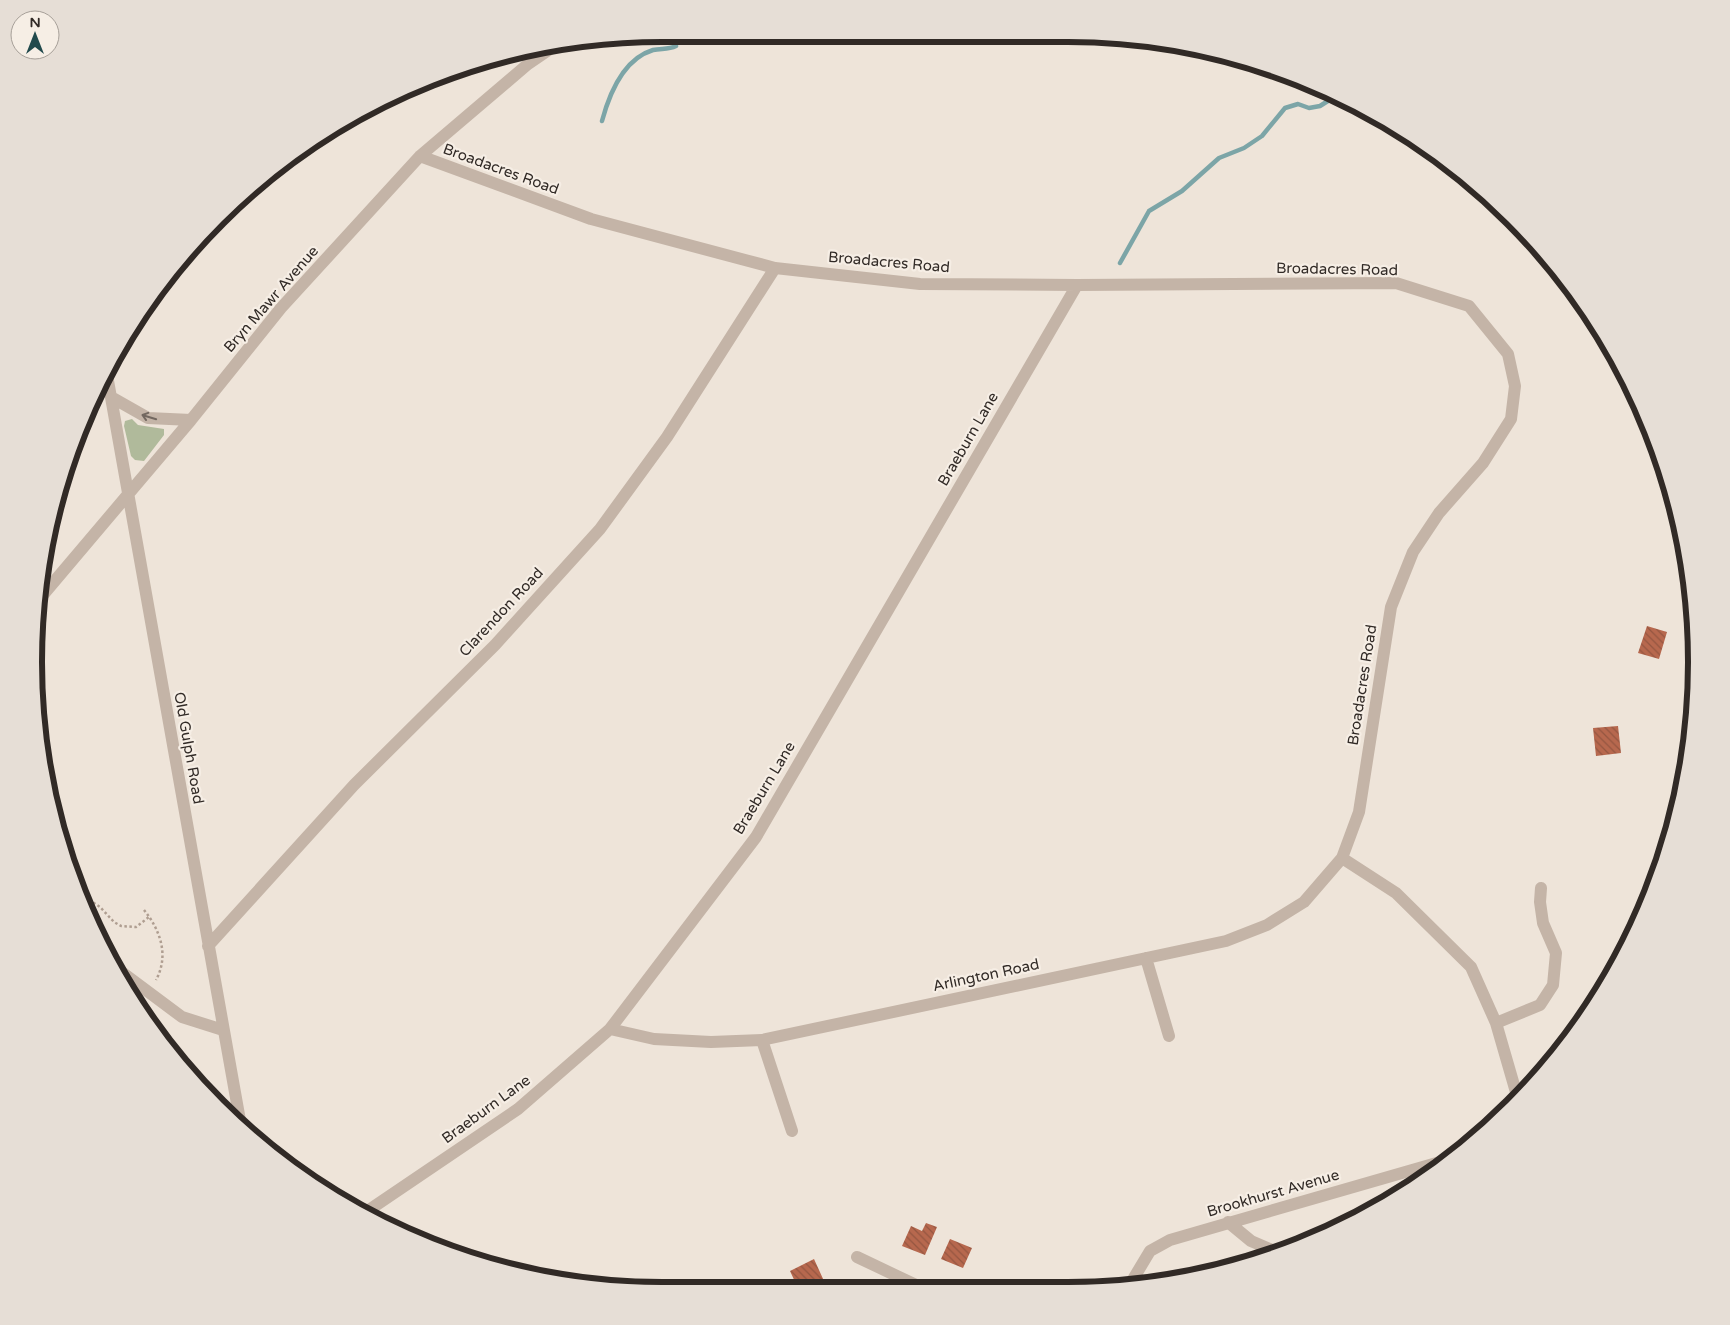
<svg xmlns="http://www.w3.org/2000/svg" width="1730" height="1325" font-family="'Varela Round',sans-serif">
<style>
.garden{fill:#b0ba9b}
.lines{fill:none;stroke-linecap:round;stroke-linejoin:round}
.stream{stroke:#7ca5a7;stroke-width:4.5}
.building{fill:url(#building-back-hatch)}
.path{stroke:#af9e91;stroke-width:2.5;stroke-dasharray:2.5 2.5;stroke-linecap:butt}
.minor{stroke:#c4b4a7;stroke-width:12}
.oneway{stroke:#736860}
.labels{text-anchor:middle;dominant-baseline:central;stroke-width:4.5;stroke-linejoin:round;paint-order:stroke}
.street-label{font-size:15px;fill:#312a26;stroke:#f6eee5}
.rim{fill:none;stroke:#312a26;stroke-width:6}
</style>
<defs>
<pattern id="building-back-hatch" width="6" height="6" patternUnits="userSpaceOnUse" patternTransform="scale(1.25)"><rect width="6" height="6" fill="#b7684e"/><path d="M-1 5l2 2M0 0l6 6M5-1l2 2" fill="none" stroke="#955641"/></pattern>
</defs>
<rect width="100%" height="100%" fill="#eee4d9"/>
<path class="garden" d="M 132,419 L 138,425 L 164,429 L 164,435 L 144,461 L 135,460 L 131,456 L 124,426 L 125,421 Z"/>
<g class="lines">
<path class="stream" d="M 694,35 L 698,34
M 602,121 C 609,95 623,59 653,50 C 661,48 668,50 676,46
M 1120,263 L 1149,211 L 1182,191 L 1219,158 L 1244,148 L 1262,136 L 1285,108 L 1298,104 L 1309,108 L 1320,106 L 1331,99 L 1334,94"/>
</g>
<path class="building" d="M 1647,626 L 1667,632 L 1659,659 L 1638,653 Z
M 1618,726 L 1621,753 L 1596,756 L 1593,728 Z
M 926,1223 L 937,1227 L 925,1255 L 902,1246 L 911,1226 L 922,1231 Z
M 950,1239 L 972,1248 L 963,1268 L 941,1259 Z
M 814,1259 L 824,1281 L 814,1286 L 797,1286 L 790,1271 Z"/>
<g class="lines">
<path class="path" d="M 85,897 L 100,907 L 114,922 L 121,926 L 136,927 L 149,917
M 144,910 C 161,931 169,956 156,980"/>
<path class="minor" d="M 420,156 L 591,219 L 775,268 L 920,284 L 1077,285 L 1396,283 L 1469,306 L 1508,354 L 1515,386 L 1511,419 L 1483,463 L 1439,513 L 1413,552 L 1391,607 L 1359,812 L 1342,858 L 1396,893 L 1471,967 L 1496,1023 L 1518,1099
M 107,375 L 241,1126
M 111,397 L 148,418 L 191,420
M 42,596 L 191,420 L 281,308 L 420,156 L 528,64 L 550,49
M 208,946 L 354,785 L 495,645 L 600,529 L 667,437 L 775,268
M 1146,958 L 1169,1036
M 119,970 L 182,1017 L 223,1030
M 1496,1023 L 1540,1005 L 1553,985 L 1556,953 L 1543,923 L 1540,902 L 1541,888
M 610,1029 L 654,1039 L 711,1042 L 762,1040 L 1226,941 L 1267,925 L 1304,902 L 1342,858
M 762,1040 L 792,1131
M 366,1212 L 518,1109 L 610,1029 L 756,837 L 1077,285
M 1228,1222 L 1251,1241 L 1279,1253
M 857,1257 L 918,1286
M 1129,1286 L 1150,1251 L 1170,1240 L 1447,1160"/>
</g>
<defs><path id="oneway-shaft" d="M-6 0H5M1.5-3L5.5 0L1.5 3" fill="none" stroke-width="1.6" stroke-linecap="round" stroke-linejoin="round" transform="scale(1.25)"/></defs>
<use class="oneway" href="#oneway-shaft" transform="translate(149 417) rotate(-163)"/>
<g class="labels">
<g class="street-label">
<text transform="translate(501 169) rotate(20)">Broadacres Road</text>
<text transform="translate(889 262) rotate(5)">Broadacres Road</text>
<text transform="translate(1337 269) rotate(1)">Broadacres Road</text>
<text transform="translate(271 299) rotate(-49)">Bryn Mawr Avenue</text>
<text transform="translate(968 439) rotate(-60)">Braeburn Lane</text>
<text transform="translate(501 612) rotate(-47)">Clarendon Road</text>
<text transform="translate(1362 685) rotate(-81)">Broadacres Road</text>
<text transform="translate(189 748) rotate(80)">Old Gulph Road</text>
<text transform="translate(764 788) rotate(-59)">Braeburn Lane</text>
<text transform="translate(986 975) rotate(-12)">Arlington Road</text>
<text transform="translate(486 1109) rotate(-36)">Braeburn Lane</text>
<text transform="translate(1273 1193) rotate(-16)">Brookhurst Avenue</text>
</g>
</g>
<path d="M0 0H1730V1325H0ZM662 42H1068A620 620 0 0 1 1688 662V662A620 620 0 0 1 1068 1282H662A620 620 0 0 1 42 662V662A620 620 0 0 1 662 42Z" fill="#e6ded6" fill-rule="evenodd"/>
<path class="rim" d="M662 42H1068A620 620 0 0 1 1688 662V662A620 620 0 0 1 1068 1282H662A620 620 0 0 1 42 662V662A620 620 0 0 1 662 42Z"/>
<g transform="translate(35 35)"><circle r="24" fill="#f6eee5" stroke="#a7a099"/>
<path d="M0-4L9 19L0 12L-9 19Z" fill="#214a4d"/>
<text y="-8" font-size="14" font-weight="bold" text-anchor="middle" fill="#312a26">N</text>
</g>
</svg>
